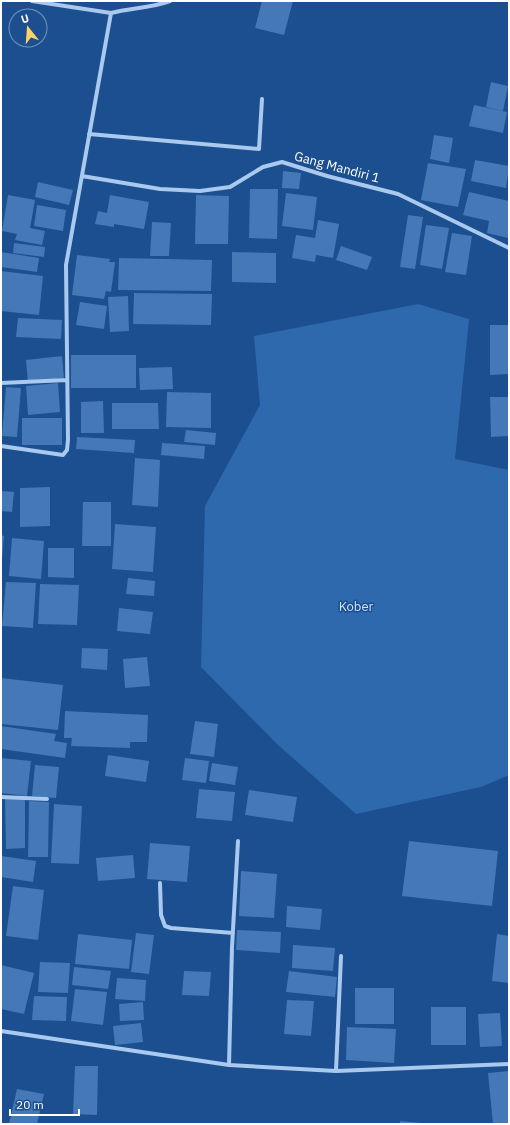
<svg xmlns="http://www.w3.org/2000/svg" width="510" height="1125" font-family="'IBM Plex Sans',sans-serif">
<style>
.green{fill:#2e69ad}
.building{fill:#4478b7}
.lines{fill:none;stroke-linecap:round;stroke-linejoin:round}
.street{stroke:#a9c9ee;stroke-width:4}
.labels{text-anchor:middle;dominant-baseline:central;stroke-width:3;stroke-linejoin:round;paint-order:stroke}
.street-label{font-size:13px;fill:#fff;stroke:#1b4f8f}
.park-label{font-size:13px;fill:#cfe3fa;stroke:#1b4f8f}
</style>
<rect width="100%" height="100%" fill="#1b4f8f"/>
<path class="green" d="M 418,304 L 469,319 L 455,459 L 509,470 L 509,775 L 481,787 L 356,814 L 277,744 L 201,667 L 205,506 L 260,405 L 254,336 Z"/>
<path class="building" d="M 262,1 L 293,1 L 284,35 L 255,28 Z
M 491,82 L 508,86 L 503,111 L 486,107 Z
M 474,105 L 507,112 L 503,133 L 469,126 Z
M 434,135 L 453,138 L 449,163 L 430,159 Z
M 475,160 L 509,166 L 506,188 L 471,181 Z
M 428,163 L 466,169 L 458,207 L 421,200 Z
M 283,171 L 301,173 L 299,189 L 282,188 Z
M 38,182 L 73,190 L 69,205 L 35,197 Z
M 250,189 L 278,189 L 277,239 L 249,238 Z
M 469,192 L 509,201 L 508,238 L 487,233 L 489,221 L 463,215 Z
M 286,193 L 317,197 L 313,230 L 282,226 Z
M 8,195 L 35,200 L 30,228 L 45,231 L 42,245 L 15,240 L 17,234 L 2,231 Z
M 110,195 L 149,202 L 144,229 L 114,224 L 114,227 L 95,224 L 98,211 L 107,213 Z
M 196,195 L 229,196 L 228,244 L 195,244 Z
M 37,205 L 66,210 L 63,231 L 34,226 Z
M 408,215 L 423,217 L 415,269 L 400,267 Z
M 318,220 L 339,224 L 333,258 L 316,255 L 315,262 L 292,258 L 296,235 L 315,238 Z
M 152,222 L 171,223 L 169,256 L 150,256 Z
M 426,225 L 449,228 L 442,269 L 420,265 Z
M 452,233 L 472,236 L 466,275 L 445,272 Z
M 14,243 L 45,247 L 44,257 L 13,253 Z
M 341,246 L 372,257 L 367,270 L 336,260 Z
M 1,252 L 39,258 L 37,272 L 1,267 Z
M 232,252 L 276,253 L 276,283 L 232,282 Z
M 77,255 L 110,259 L 109,262 L 115,262 L 111,292 L 106,291 L 104,299 L 72,295 Z
M 119,258 L 212,260 L 211,291 L 118,290 Z
M 1,271 L 43,276 L 39,315 L 1,311 Z
M 134,293 L 212,294 L 211,325 L 133,324 Z
M 128,296 L 129,331 L 110,332 L 108,297 Z
M 80,302 L 107,306 L 104,329 L 76,325 Z
M 18,318 L 62,320 L 61,339 L 16,337 Z
M 490,325 L 509,325 L 509,374 L 490,375 Z
M 71,355 L 136,355 L 136,388 L 71,388 Z
M 62,356 L 64,378 L 28,382 L 26,360 Z
M 172,367 L 173,389 L 140,390 L 139,368 Z
M 58,383 L 60,412 L 28,415 L 26,386 Z
M 6,387 L 21,388 L 17,437 L 2,436 Z
M 167,392 L 211,393 L 211,428 L 166,427 Z
M 490,397 L 509,397 L 509,436 L 491,437 Z
M 103,401 L 104,433 L 81,433 L 81,402 Z
M 112,403 L 158,403 L 159,429 L 112,429 Z
M 22,418 L 62,418 L 62,445 L 22,445 Z
M 186,430 L 216,433 L 215,445 L 184,442 Z
M 77,437 L 135,440 L 134,453 L 76,449 Z
M 162,443 L 205,446 L 204,459 L 161,455 Z
M 135,458 L 160,460 L 158,507 L 132,505 Z
M 50,487 L 50,526 L 20,527 L 20,488 Z
M 1,491 L 14,492 L 12,512 L 1,511 Z
M 83,502 L 111,502 L 111,546 L 82,546 Z
M 115,524 L 156,527 L 153,572 L 112,569 Z
M 1,535 L 4,536 L 2,560 L 1,560 Z
M 12,538 L 44,541 L 41,579 L 9,576 Z
M 48,548 L 74,548 L 74,578 L 48,577 Z
M 128,578 L 155,581 L 154,596 L 126,594 Z
M 6,582 L 36,583 L 33,628 L 2,626 Z
M 40,584 L 79,585 L 77,625 L 38,624 Z
M 119,608 L 153,612 L 150,634 L 117,631 Z
M 82,648 L 108,649 L 107,670 L 81,668 Z
M 147,657 L 150,686 L 125,688 L 123,659 Z
M 1,678 L 63,685 L 58,730 L 1,724 Z
M 65,711 L 148,715 L 147,742 L 130,742 L 130,748 L 71,746 L 72,738 L 64,738 Z
M 195,721 L 218,724 L 214,757 L 190,754 Z
M 1,726 L 56,734 L 54,741 L 67,743 L 65,758 L 1,749 Z
M 108,755 L 149,761 L 146,782 L 105,776 Z
M 1,758 L 31,761 L 27,796 L 1,793 Z
M 185,758 L 209,761 L 206,783 L 182,780 Z
M 212,763 L 238,767 L 235,785 L 209,781 Z
M 35,765 L 59,767 L 56,798 L 32,796 Z
M 199,789 L 235,792 L 232,821 L 196,818 Z
M 249,790 L 297,797 L 293,822 L 245,815 Z
M 5,799 L 25,799 L 25,848 L 6,849 Z
M 29,801 L 49,802 L 48,857 L 28,857 Z
M 54,804 L 82,806 L 79,864 L 51,863 Z
M 409,841 L 498,851 L 492,906 L 402,896 Z
M 150,843 L 190,846 L 187,882 L 147,879 Z
M 133,855 L 135,878 L 98,881 L 96,858 Z
M 1,856 L 36,861 L 33,882 L 1,877 Z
M 241,871 L 277,874 L 274,918 L 239,916 Z
M 13,886 L 44,890 L 38,940 L 6,936 Z
M 287,906 L 322,909 L 320,930 L 286,927 Z
M 237,930 L 281,932 L 280,953 L 236,950 Z
M 136,933 L 154,935 L 149,974 L 131,972 Z
M 78,934 L 132,940 L 129,969 L 75,964 Z
M 497,934 L 509,936 L 509,983 L 492,981 Z
M 293,945 L 335,948 L 333,971 L 292,968 Z
M 40,962 L 70,963 L 68,993 L 38,992 Z
M 1,965 L 34,973 L 24,1014 L 1,1009 Z
M 74,967 L 111,971 L 108,989 L 72,985 Z
M 184,971 L 211,972 L 209,996 L 182,995 Z
M 289,971 L 337,977 L 335,997 L 286,992 Z
M 117,978 L 146,980 L 145,1001 L 115,999 Z
M 355,988 L 394,988 L 394,1024 L 355,1024 Z
M 75,989 L 107,992 L 103,1025 L 71,1021 Z
M 34,996 L 67,997 L 66,1021 L 32,1020 Z
M 287,1000 L 314,1001 L 311,1036 L 284,1034 Z
M 143,1002 L 144,1020 L 120,1021 L 119,1004 Z
M 431,1007 L 466,1007 L 466,1045 L 431,1045 Z
M 500,1013 L 502,1046 L 480,1047 L 478,1014 Z
M 141,1023 L 143,1042 L 115,1045 L 113,1026 Z
M 347,1027 L 396,1029 L 394,1063 L 346,1060 Z
M 75,1066 L 98,1066 L 97,1115 L 73,1114 Z
M 509,1071 L 509,1124 L 493,1124 L 488,1073 Z
M 17,1089 L 44,1094 L 37,1124 L 9,1124 Z
M 400,1121 L 421,1123 L 421,1124 L 400,1124 Z"/>
<g class="lines">
<path class="street" d="M 32,1 L 111,13
M 89,134 L 259,149 L 262,99
M 82,176 L 160,189 L 200,191 L 230,187 L 263,167 L 282,162 L 327,176 L 398,194 L 509,248
M 1,383 L 67,380
M 1,446 L 63,455 L 67,450 L 68,440 L 66,265 L 111,13 C 131,8 151,8 170,1
M 1,797 L 47,799
M 160,883 L 161,915 L 165,926 L 171,928 L 233,933
M 1,1031 L 229,1065 L 336,1071 L 509,1064
M 229,1065 L 232,947 L 238,841
M 336,1071 L 341,956"/>
</g>
<g class="labels">
<g class="street-label">
<text transform="translate(337 167) rotate(15)">Gang Mandiri 1</text>
</g>
<g class="park-label">
<text x="356" y="606">Kober</text>
</g>
</g>
<rect width="510" height="1125" fill="none" stroke="#ffffff" stroke-width="4"/>
<g transform="translate(28 28) rotate(343)"><circle r="19" fill="#1b4f8f" stroke="#7695bc"/>
<path d="M0-3L7 15L0 10L-7 15Z" fill="#ffd166"/>
<text y="-6" font-size="11" font-weight="bold" text-anchor="middle" fill="#ffffff">U</text>
</g>
<path d="M10 1109v6h69v-6" fill="none" stroke="#ffffff" stroke-width="2"/>
<text x="16" y="1109" font-size="12" fill="#ffffff" stroke="#1b4f8f" stroke-width="3" paint-order="stroke">20 m</text>
</svg>
